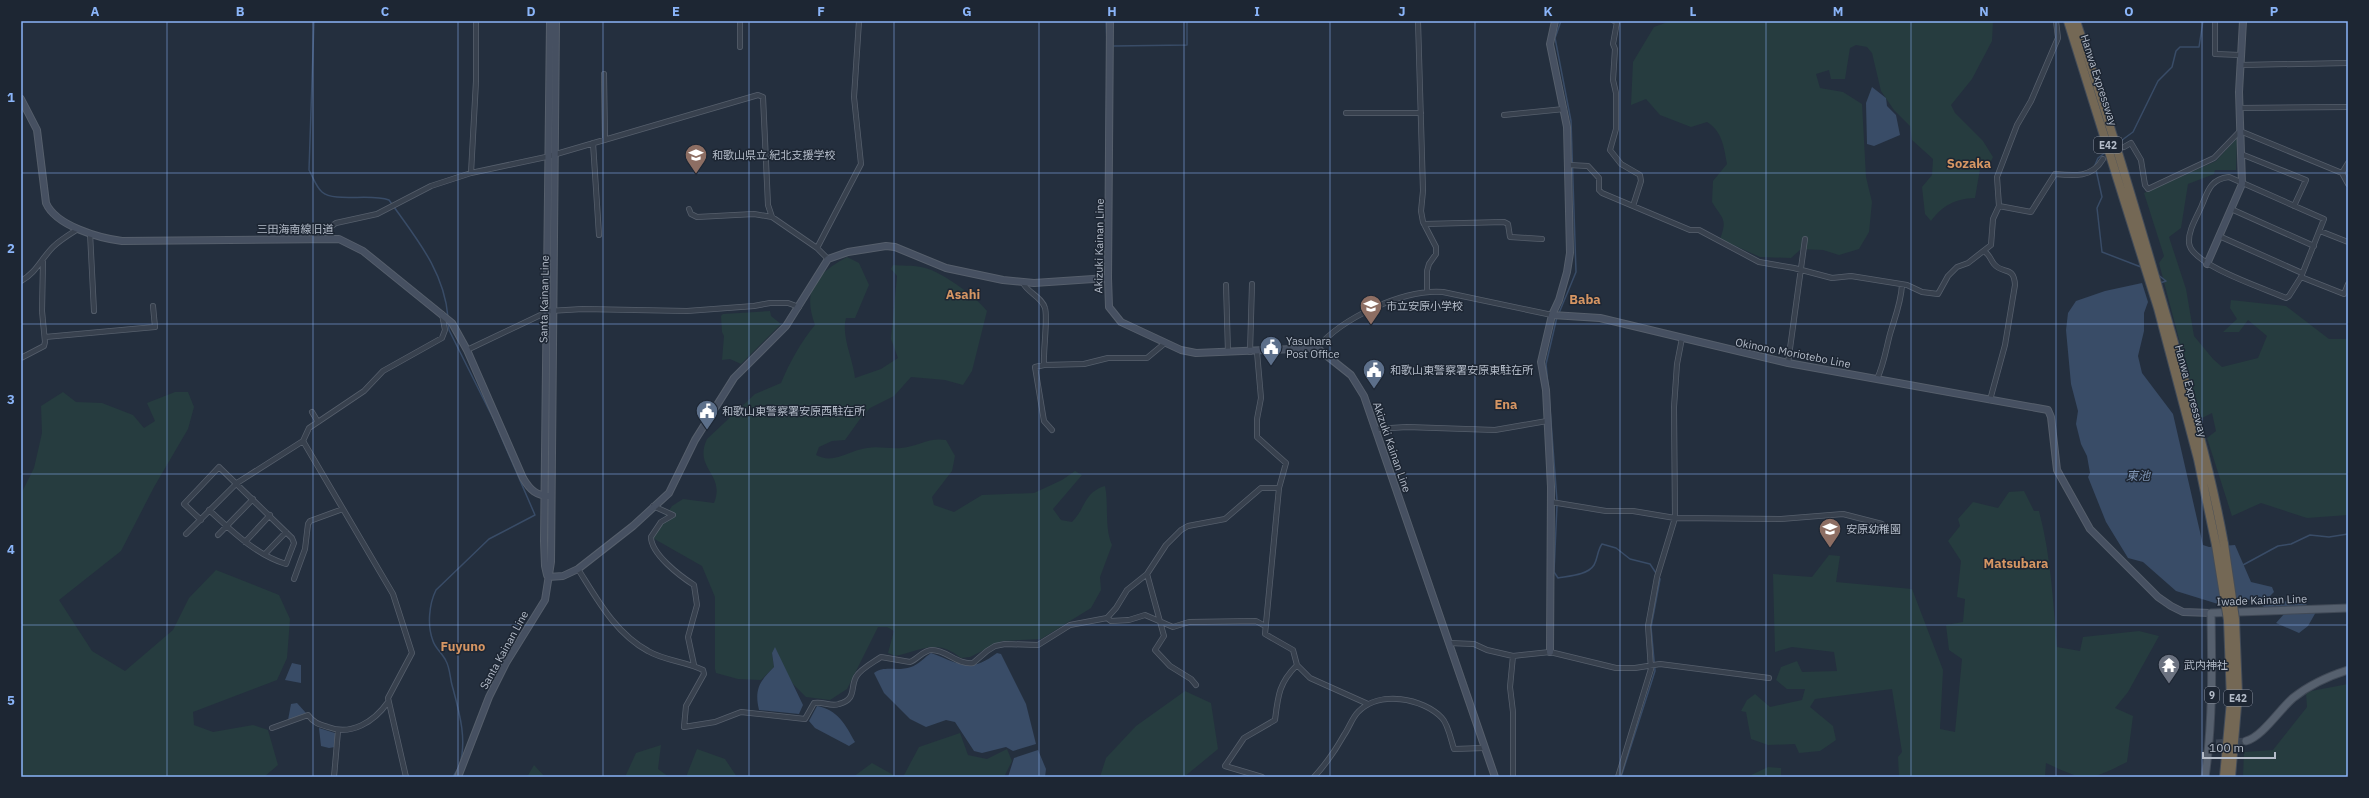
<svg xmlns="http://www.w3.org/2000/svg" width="2369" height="798" font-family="'IBM Plex Sans','Noto Sans JP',sans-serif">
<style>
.green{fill:#263c3f}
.water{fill:#394c67}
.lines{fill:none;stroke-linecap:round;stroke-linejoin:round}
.stream{stroke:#394c67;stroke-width:1.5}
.primary-tunnel{stroke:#3a4453;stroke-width:7;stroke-dasharray:7 3.5;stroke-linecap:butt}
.street-casing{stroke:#565f6c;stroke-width:6}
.secondary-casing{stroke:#565f6c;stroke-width:8}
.primary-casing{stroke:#414a57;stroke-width:9}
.highway-casing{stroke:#434c59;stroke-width:10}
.street{stroke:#38414e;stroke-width:4.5}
.secondary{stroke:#465061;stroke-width:6}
.primary{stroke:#56606e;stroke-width:7}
.highway{stroke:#746855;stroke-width:8}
.highway-bridge-casing{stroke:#434c59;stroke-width:10;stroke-linecap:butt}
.highway-bridge{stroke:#746855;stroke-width:8}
.grid{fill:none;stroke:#8ab4f8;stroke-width:1;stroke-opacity:0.55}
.labels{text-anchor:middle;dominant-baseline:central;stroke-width:3;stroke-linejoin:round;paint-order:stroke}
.shield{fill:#1d2633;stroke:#878f9c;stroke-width:1}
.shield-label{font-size:10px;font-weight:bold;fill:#b4bcc9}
.street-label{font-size:11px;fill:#b4bcc9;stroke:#1d2633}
.poi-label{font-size:11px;fill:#b4bcc9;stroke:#1d2633;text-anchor:start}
.water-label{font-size:12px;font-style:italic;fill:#7c92b1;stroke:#1d2633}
.quarter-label{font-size:13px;font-weight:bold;fill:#d59563;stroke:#1d2633}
.neatline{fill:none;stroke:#8ab4f8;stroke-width:1.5}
.grid-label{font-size:13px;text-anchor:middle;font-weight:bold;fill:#8ab4f8}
</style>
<rect width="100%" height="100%" fill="#242f3e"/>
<path class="green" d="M 1670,21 L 1993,21 L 1992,41 L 1972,79 L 1951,105 L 1955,113 L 1983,141 L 1993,157 L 1990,163 L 1980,169 L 1975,198 C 1955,199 1943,205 1931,221 L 1925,214 L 1922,187 L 1932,175 L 1933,159 L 1912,140 L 1910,126 L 1894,110 L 1881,91 L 1872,53 L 1867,47 L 1856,45 L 1850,48 L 1845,79 L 1831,79 L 1829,70 L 1816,74 L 1820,88 L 1843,92 L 1862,104 L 1866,177 L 1872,202 L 1869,232 L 1859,249 L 1839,255 L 1823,250 L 1801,249 L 1791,258 L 1760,257 L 1720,239 C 1728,218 1722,219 1712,202 L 1713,181 L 1727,164 C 1724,147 1722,131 1707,122 L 1691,127 L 1660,115 L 1646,99 L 1631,105 L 1633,62 L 1654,27 Z
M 2237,138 L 2236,170 L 2215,170 L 2214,174 L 2188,184 L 2181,228 L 2169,237 L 2186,289 L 2194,336 L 2213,359 L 2222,367 L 2258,358 L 2267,336 L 2248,320 L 2239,332 L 2223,332 L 2237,319 L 2230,308 L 2231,300 L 2286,306 L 2329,339 L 2348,339 L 2348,515 L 2307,518 L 2261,503 L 2232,516 L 2207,438 L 2216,431 L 2212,413 L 2200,419 L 2159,263 L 2164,256 L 2144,193 L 2216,161 Z
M 847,257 L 859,263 L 869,285 L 855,318 L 846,318 C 841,336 853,359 855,378 L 881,369 L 898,358 L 891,339 L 897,276 L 891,269 L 893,265 C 902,266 912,265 921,267 C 938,269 977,297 987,311 L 972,371 L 963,385 L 945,380 L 911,377 L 894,396 L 870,408 L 860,419 L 845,440 L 832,441 L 819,447 L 816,455 C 834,465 849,450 867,448 C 878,446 890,449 901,448 C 919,446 929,437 946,440 L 955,456 L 952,471 L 932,497 L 934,505 L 954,512 L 982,495 L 1034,493 L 1062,480 L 1075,471 L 1082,475 L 1053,509 L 1061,520 L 1072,522 C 1086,508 1084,492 1105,486 C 1109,505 1104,527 1112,545 L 1100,577 L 1101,590 L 1091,608 L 1041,639 L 1002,641 L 970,657 L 961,658 C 937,638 922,650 895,656 L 888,653 L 894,631 L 887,627 L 878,627 L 847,689 L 830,700 L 806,697 L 793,684 L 772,653 L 774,667 L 761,680 L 738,679 L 716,673 L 715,669 L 715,597 L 702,566 L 651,537 L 672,506 L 683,499 L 714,503 C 726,474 693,469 707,439 L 755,394 L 781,383 C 790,362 800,343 815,325 C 802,290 816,274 847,257 Z
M 770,311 L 771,316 L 781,324 L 741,364 L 730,359 L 722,360 L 724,336 L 722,332 L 721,316 L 723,314 Z
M 63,392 L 76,402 L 102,403 L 133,415 L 144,428 L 155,421 L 147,403 L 175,392 L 188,392 L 194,407 L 188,429 L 154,487 L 121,551 L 59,600 L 92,651 L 125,671 L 173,630 L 189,598 L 216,570 L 279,595 L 290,619 L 287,658 L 277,680 L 193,712 L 194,725 L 213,732 L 253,725 L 268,730 L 278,765 L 264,777 L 21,777 L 21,494 L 34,468 L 42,433 L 41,406 Z
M 2024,491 L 2034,511 L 2039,511 C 2051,556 2053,601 2057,647 L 2080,651 L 2083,637 L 2139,631 L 2159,636 L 2128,692 L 2115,708 L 2133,716 L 2127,762 C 2087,782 2087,782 2046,763 L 2045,776 L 2033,777 L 1899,777 L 1898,757 L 1902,752 L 1892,689 L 1815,699 L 1810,707 L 1833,726 L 1836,740 L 1820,751 L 1799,753 L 1795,744 L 1768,745 L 1751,739 L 1746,712 L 1741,711 L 1747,700 L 1755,694 L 1770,707 L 1802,700 L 1805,689 L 1787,689 L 1776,680 L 1781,667 L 1797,661 L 1802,672 L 1837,671 L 1834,652 L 1792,647 L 1775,652 L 1773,574 L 1812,577 L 1829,555 L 1840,556 L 1836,582 L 1912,589 L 1943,670 L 1940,729 L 1955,732 L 1962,659 L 1949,650 L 1946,625 L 1963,622 L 1965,599 L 1957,597 L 1961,561 L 1948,541 L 1960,526 L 1958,519 L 1973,502 L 1998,508 L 2009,492 Z
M 2348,684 L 2348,777 L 2243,777 L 2244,752 L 2273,750 L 2307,707 L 2306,692 Z
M 1185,691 L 1211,703 L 1218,749 L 1184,777 L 1100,777 L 1106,758 L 1136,726 Z
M 960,733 L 968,755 L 987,759 L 1007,749 L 1012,761 L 1004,777 L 903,777 L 919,747 Z
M 661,745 L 658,769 L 669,777 L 625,777 L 636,753 Z
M 697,749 L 725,759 L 737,777 L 686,777 Z
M 872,763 L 897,777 L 853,777 Z
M 534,765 L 545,777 L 527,777 Z
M 1768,767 L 1781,768 L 1781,777 L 1747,777 Z"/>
<path class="water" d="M 1872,87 L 1886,98 L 1887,106 L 1896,115 L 1900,135 L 1874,146 L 1867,144 L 1866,103 Z
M 2142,283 L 2148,302 L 2144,313 L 2144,331 L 2138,356 L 2142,373 L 2173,414 L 2203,545 L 2209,547 L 2235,545 L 2251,582 L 2272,587 L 2274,592 L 2270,596 L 2270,603 C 2287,601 2304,598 2316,612 L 2308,626 L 2299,633 L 2276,623 L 2284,614 L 2284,607 L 2264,607 L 2255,600 L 2242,599 L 2218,604 L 2176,591 L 2143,562 L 2128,558 L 2106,522 L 2088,477 L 2090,473 L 2087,456 L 2081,444 L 2076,424 L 2078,411 L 2071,384 L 2066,330 L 2068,313 L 2076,301 L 2105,291 Z
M 775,647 L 803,705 L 799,714 L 759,710 C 754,689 760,681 774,667 L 772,653 Z
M 931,653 C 961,664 969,674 997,653 L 1001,654 L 1026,704 L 1036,744 L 1013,751 L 1006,747 L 982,753 L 974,751 L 955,722 L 946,720 L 926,727 L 910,719 L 884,693 L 874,673 C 885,665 897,672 911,667 C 918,665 925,657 931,653 Z
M 292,663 L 301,665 L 301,683 L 285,680 Z
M 297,703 L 306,713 L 288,720 L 291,704 Z
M 817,706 C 838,710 845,724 855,742 L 849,746 L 815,728 L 809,721 Z
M 319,728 L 335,733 L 335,747 L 329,748 L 321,746 Z
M 1038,750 L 1046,769 L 1045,777 L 1008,777 L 1014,758 Z"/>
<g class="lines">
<path class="stream" d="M 314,21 L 309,170 C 313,177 316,187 322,192 C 335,203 370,193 389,200 C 415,237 444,270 448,317
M 1106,21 L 1107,43
M 1114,46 L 1187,45 L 1187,21
M 2118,143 L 2133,132 L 2158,81 L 2172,67 L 2176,51 L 2180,47 L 2199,47 L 2203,21
M 2106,152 L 2098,158 L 2095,165 L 2102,197 L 2097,208 L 2102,252 L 2141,267
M 1106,163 L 1107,61
M 1105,273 L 1105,257
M 2157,274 L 2166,281 L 2160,283
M 1559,313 L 1576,272 L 1571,121 L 1555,38 L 1561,21
M 448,323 L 449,330 L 493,418 L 535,515 L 489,539 L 436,590 C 429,604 427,626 433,641 C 435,648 443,654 446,661 C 450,668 450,678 452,685 C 459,711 468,741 459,767
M 1548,385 L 1546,364 L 1557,317
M 1549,395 L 1557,501
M 1557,505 L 1554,572 L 1558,578 C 1569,576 1588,575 1594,565 C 1598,558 1597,551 1602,544 L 1616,548 L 1630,559 L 1650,564 L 1656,573
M 2243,565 L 2278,546 L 2291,544 L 2310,535 L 2329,537 L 2348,534
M 453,777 L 457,770
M 1621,777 L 1655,671 L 1651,627 L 1660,579 L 1658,576"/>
<path class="primary-tunnel" d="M 2216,743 L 2246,741"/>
<g class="street-casing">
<path id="street" d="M 740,21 L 740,47
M 1418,21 L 1423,191 L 1421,211 L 1423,222 L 1436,247 L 1436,254 L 1429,264 L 1427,271 L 1427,291
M 1614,21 L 1617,22 L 1613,44 L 1615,49 L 1613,80 L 1616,93 L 1616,129 L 1610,150 L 1621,164 L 1640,175 L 1641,181 L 1633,206
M 2215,21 L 2215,54 L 2240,55
M 2240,65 L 2348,63
M 604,74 L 605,140
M 2240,108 L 2348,107
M 1346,113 L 1421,113
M 1504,115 L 1564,109
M 593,143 L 599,235
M 2124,147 L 2131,143 L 2141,160 L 2145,185 L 2148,189 L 2214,158 L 2240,131 L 2342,173 L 2348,184
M 2241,154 L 2306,180 L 2294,206
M 1569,165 L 1588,166 L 1599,178 L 1599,190 L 1602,193 L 1690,230 L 1699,230 L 1759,262 L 1794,268 L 1832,278 L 1851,276 L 1907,285 L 1922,292 L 1938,294 L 1948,276 L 1957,267 L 1968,263 L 1991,245 L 1993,219 L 1999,206 L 1997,177 L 2017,125 L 2031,101 L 2058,38 L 2056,21
M 471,173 L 476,81 L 476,21
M 2342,173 L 2348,163
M 1999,206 L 2031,212 L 2055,174 C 2074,176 2092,178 2103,159
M 689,209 L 691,214 L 697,217 L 754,214 L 772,217 L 817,248 L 828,259
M 2231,209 L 2314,246
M 1424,224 L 1504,222 L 1508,224 L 1510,237 L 1542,239
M 2320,231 L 2348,242
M 90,233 L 94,311
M 2219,236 L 2302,273
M 314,238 L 336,223 L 377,214 L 431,186 L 471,173 L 546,157 L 758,95 L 763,97 L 768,205 L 772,217
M 817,248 L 861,164 L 854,97 L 859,21
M 1984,251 C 1990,255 1990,259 1994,264 C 2003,275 2014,265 2015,285 L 2005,345 L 1990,400
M 2301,277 L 2324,219 L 2229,177 C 2211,179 2208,190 2202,205 C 2197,217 2188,230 2189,243 C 2191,265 2266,289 2286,298 L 2289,296 L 2301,277 L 2344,294 L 2348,284
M 21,281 C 36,273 41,259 53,247 C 60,240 70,234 78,229
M 1023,283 C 1028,293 1042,297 1045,308 C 1048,318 1043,351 1044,365
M 1226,285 L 1228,352
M 45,337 L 155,327 L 153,306
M 1317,348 C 1342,318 1403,289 1443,292 L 1552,315
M 467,350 L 549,311 L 583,309 L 687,311 L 754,306 L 770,303 L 788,303 L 799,307
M 1250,352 L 1252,284
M 1257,352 L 1261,398 L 1257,419 L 1257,437 L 1286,463 L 1279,488 L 1265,634 L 1293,650 L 1297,665 L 1310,678 L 1368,704
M 21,358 L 44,346 L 45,342 L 42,311 L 43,261
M 1788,363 L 1805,239
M 1877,379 C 1884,364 1886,349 1890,334 C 1895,317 1901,303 1902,285
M 312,412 L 318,422
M 1375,429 L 1407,427 L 1495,430 L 1547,421
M 1052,430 L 1044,421 L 1035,367 L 1044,365 L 1084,364 L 1108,358 L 1147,358 L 1165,343
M 303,441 L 393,594 L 412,653 L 388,698 L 406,777
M 1551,502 L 1606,511 L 1633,511 L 1675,518 L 1781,519 L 1843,514 L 1882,524
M 653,506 L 673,515 L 661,522 L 651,537 C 651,554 680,576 694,585 L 697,605 L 688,637 L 694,665
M 201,520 L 184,504 L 219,467 L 292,538 L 294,543 L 286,564 C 256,555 232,531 209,510
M 186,534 L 237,483 L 303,441 L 309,428 L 364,391 L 383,371 L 442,338 L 445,330 L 442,314
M 218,535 L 253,499
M 245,542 L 270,515
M 265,554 L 286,532
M 578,569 C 597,599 615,633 648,651 C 665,661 685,661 703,670 L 704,674 L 686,706 L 684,727 L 715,722 L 741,712 L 805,719 L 814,703 C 823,701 830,707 839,704 C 857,699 850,688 856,677 C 860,669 874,662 881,657 L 910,662 C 918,659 923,650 932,650 C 947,650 957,665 973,663 L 987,651 L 995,646 L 1005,644 L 1038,645 L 1070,625 L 1107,618 L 1116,608 L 1127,590 L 1147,574 L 1166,545 L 1181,530 L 1188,526 L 1225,519 L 1261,488 L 1279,488
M 1147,574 L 1164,636 L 1155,650 L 1170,666 L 1191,679 L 1196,685
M 294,579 L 305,549 L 308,524 L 310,521 L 343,509
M 1107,618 L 1111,621 L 1129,620 L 1145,615 L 1173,627 L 1189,622 L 1256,621 L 1265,626
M 1449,643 L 1474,644 L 1487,650 L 1513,656 L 1550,652 L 1616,668 L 1635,668 L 1660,664 L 1769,678
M 272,728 L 308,715 C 314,723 318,724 328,727 C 351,736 374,722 388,702
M 334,777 L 338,731
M 1262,777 L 1225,766 L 1244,738 L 1275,720 C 1278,695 1279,683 1297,665
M 1314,777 C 1326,764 1335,751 1344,735 C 1349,728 1352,718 1358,712 C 1379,690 1423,698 1442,718 C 1448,724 1451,740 1454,749 L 1484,748
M 1513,777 L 1513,712 L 1510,687 L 1513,656
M 1618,777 L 1651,669 L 1648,626 L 1657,577 L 1675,518 L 1674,407 L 1677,364 L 1682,338"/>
</g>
<g class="secondary-casing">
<path id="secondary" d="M 1110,21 L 1108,278 L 1109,307 L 1121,322 L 1181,350 L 1196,353 L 1317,348 L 1351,375 L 1364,396 L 1495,777
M 21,99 L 37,130 L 46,203 C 56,226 99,238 122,241 L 339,239 L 363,251 L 452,323 L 467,350 L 523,478 C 530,490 536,496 551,496
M 2207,264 L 2242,184 L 2239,92 L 2243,21
M 1552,315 L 1600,318 L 1788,363 L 2048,410 L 2051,417 L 2057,470 L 2090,529 L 2158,597 L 2171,606 L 2183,612 L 2211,613
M 547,575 L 545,566 L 544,541 L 550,21
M 548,577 L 563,576 L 578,569 L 633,526 L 669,493 L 695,440 L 734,378 L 786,326 L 828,259 L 848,252 L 886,246 L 895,247 L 946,268 L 1003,280 L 1034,283 L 1108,278
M 1550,652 L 1551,487 L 1546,390 L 1541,362 L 1552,315 L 1559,300 L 1567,272 L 1570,253 L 1567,127 L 1550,44 L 1555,21
M 458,777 L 489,697 L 506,663 L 545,600 L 551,562 L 556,21"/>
</g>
<g class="primary-casing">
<path id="primary" d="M 2246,741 C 2262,737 2280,709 2293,698 C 2309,685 2329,676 2348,670
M 2205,777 C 2213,722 2212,668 2211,613 L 2348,608"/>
</g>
<g class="highway-casing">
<path id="highway" d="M 2068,21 L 2158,308 L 2198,459 L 2216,545
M 2076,21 C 2107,114 2135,207 2162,301 C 2185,381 2209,462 2224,544
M 2224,777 L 2231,701 L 2228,620
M 2231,777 L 2238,694 L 2235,619"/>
</g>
<use href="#street" class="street"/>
<use href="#secondary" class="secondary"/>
<use href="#primary" class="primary"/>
<use href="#highway" class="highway"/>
<g class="highway-bridge-casing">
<path id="highway-bridge" d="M 2224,544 L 2235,619
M 2216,545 L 2228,620"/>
</g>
<use href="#highway-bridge" class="highway-bridge"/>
</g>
<path class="grid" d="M 167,21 L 167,777M 313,21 L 313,777M 458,21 L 458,777M 603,21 L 603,777M 749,21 L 749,777M 894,21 L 894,777M 1039,21 L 1039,777M 1184,21 L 1184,777M 1330,21 L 1330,777M 1475,21 L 1475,777M 1620,21 L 1620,777M 1766,21 L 1766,777M 1911,21 L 1911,777M 2056,21 L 2056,777M 2202,21 L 2202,777M 21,173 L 2348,173M 21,324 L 2348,324M 21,474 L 2348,474M 21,625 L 2348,625"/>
<defs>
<g id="school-pin" transform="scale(1.15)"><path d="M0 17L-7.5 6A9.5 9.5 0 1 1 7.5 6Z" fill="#8d6e63" stroke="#1d2633"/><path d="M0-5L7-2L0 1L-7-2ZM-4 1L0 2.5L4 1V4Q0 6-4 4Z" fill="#fff"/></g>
<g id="civic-pin" transform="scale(1.15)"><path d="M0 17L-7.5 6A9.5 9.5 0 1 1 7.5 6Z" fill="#5c6f8a" stroke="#1d2633"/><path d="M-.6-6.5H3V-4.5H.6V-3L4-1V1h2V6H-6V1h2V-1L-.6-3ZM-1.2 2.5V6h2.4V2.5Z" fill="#fff"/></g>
<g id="temple-pin" transform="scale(1.15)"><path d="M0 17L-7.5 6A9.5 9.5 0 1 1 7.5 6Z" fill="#6b7280" stroke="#1d2633"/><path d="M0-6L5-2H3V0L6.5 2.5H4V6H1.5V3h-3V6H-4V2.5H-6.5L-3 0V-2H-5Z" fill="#fff"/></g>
</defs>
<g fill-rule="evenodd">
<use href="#school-pin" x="696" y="155"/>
<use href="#school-pin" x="1371" y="306"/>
<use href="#civic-pin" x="1271" y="347"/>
<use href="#civic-pin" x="1374" y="370"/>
<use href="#civic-pin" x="707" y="411"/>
<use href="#school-pin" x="1830" y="529"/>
<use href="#temple-pin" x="2169" y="665"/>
</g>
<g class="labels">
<g class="shield">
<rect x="2094" y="137" width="28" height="16" rx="3"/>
<rect x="2205" y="687" width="14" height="16" rx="3"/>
<rect x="2224" y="690" width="28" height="16" rx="3"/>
</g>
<g class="shield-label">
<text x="2108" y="145">E42</text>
<text x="2212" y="695">9</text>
<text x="2238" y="698">E42</text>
</g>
<g class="street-label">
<text transform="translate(2099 80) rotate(72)">Hanwa Expressway</text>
<text x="295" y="229">三田海南線旧道</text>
<text transform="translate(1099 246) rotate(-89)">Akizuki Kainan Line</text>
<text transform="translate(544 299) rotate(-89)">Santa Kainan Line</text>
<text transform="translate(1793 353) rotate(11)">Okinono Moriotebo Line</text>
<text transform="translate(2191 391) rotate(75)">Hanwa Expressway</text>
<text transform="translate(1392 447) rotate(71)">Akizuki Kainan Line</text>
<text transform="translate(2262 600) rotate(-2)">Iwade Kainan Line</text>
<text transform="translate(504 650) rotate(-61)">Santa Kainan Line</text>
</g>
<g class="poi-label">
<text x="712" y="155">和歌山県立 紀北支援学校</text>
<text x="1386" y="306">市立安原小学校</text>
<text x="1286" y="341">Yasuhara<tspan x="1286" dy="13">Post Office</tspan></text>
<text x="1390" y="370">和歌山東警察署安原東駐在所</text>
<text x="722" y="411">和歌山東警察署安原西駐在所</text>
<text x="1846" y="529">安原幼稚園</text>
<text x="2184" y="665">武内神社</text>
</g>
<g class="water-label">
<text x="2138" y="475">東池</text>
</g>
<g class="quarter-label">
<text x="1969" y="163">Sozaka</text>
<text x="963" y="294">Asahi</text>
<text x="1585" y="299">Baba</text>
<text x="1506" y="404">Ena</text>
<text x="2016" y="563">Matsubara</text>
<text x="463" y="646">Fuyuno</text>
</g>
</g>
<rect width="2369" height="798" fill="none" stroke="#1d2633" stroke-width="44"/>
<path d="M2203 752v6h72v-6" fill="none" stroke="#b4bcc9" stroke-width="2"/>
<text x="2209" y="752" font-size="12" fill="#b4bcc9" stroke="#1d2633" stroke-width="3" paint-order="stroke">100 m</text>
<rect x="22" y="22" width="2325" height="754" class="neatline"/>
<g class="grid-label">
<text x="95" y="16">A</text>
<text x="240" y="16">B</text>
<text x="385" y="16">C</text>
<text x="531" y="16">D</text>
<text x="676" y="16">E</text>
<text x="821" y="16">F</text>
<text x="967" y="16">G</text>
<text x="1112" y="16">H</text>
<text x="1257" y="16">I</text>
<text x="1402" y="16">J</text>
<text x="1548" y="16">K</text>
<text x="1693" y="16">L</text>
<text x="1838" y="16">M</text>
<text x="1984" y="16">N</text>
<text x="2129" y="16">O</text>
<text x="2274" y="16">P</text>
<text x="11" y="102">1</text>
<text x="11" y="253">2</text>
<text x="11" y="404">3</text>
<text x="11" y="554">4</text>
<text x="11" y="705">5</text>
</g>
</svg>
